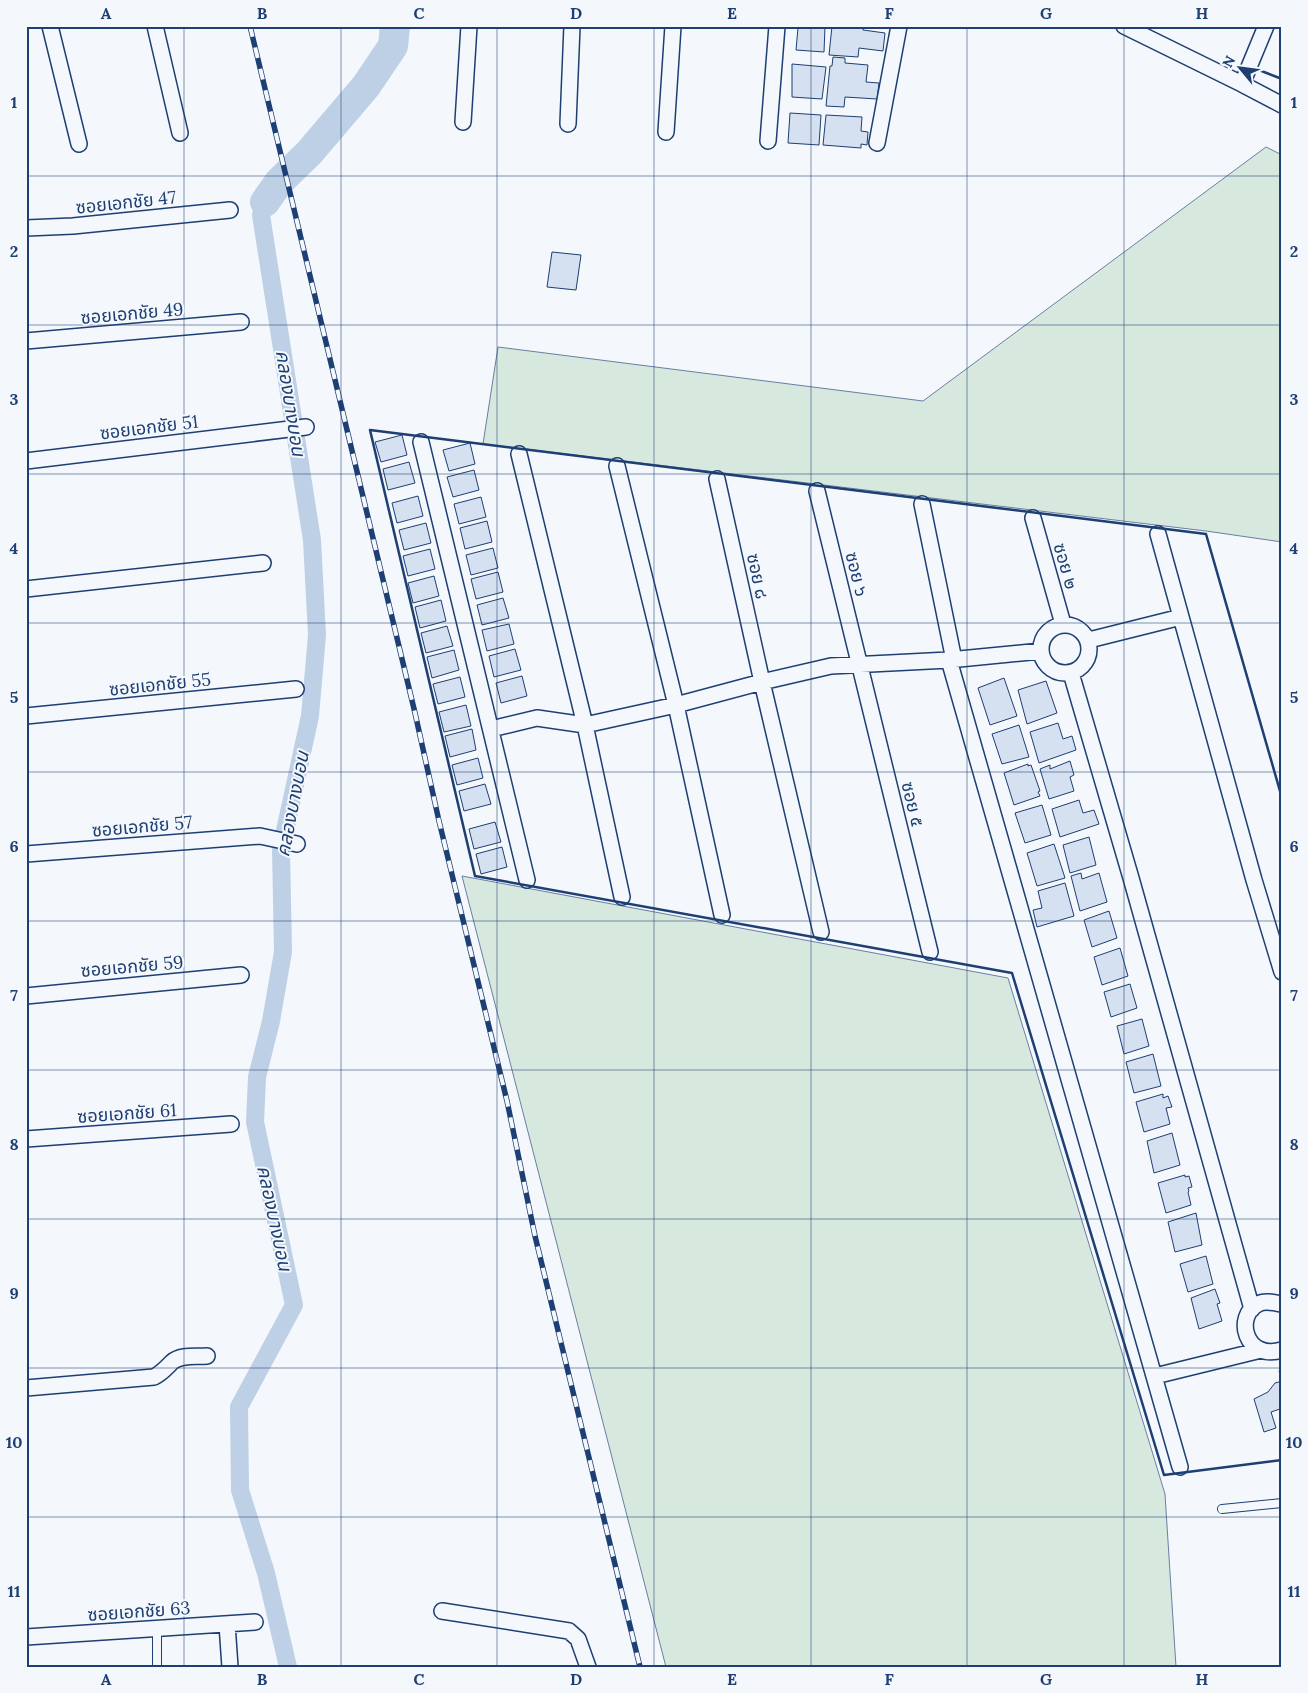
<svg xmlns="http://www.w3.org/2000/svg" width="1308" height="1693" font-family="Lora,'Noto Sans Thai',serif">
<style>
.green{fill:#d7e8df;stroke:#687fa3}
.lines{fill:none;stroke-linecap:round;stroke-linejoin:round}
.canal{stroke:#bed0e5;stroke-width:18}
.river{stroke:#bed0e5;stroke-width:30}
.building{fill:#d5e0f0;stroke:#1d3f73}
.lane-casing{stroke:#1d3f73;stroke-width:10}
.street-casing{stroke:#1d3f73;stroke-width:18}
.lane{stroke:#f4f7fb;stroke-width:8}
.street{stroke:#f4f7fb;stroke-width:15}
.rail-casing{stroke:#1d3f73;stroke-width:5.5}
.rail{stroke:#f4f7fb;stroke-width:4;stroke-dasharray:11;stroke-linecap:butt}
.wall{stroke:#1d3f73;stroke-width:2.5}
.grid{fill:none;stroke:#1d3f73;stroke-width:1;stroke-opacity:0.55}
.labels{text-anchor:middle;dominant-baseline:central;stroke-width:4;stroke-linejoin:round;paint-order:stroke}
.street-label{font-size:18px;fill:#1d3f73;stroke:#f4f7fb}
.water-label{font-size:19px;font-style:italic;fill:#1d3f73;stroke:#f4f7fb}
.neatline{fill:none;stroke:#1d3f73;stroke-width:2}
.grid-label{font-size:16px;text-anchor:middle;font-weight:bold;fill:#1d3f73}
</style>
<rect width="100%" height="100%" fill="#f4f7fb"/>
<path class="green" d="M 1266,147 L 1282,155 L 1282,542 L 1206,531 L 483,444 L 498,347 L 923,401 Z
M 462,876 L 1008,978 L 1165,1494 L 1176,1667 L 666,1667 Z"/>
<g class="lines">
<path class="canal" d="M 265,202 L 261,215 L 312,540 L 317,635 L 310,716 L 281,849 L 283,952 L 271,1021 L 257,1077 L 255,1122 L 294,1305 L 239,1407 L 240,1490 L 266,1573 L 288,1667"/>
<path class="river" d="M 265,202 L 279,182 L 309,153 L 366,86 L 393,46 L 395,26"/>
</g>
<path class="building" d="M 795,26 L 825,26 L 824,52 L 796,50 L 798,28 Z
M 832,26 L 864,26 L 863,30 L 885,33 L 883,51 L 859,48 L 858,57 L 829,55 Z
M 833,57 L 845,58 L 845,63 L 868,65 L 866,82 L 879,83 L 877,99 L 845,97 L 844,107 L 826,106 L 830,66 L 832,66 Z
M 792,64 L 826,67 L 822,99 L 792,97 Z
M 790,113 L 821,115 L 819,145 L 788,143 Z
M 826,115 L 862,117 L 861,131 L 868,132 L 867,145 L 861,144 L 861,148 L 823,145 Z
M 552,252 L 581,255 L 576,290 L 547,287 Z
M 402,435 L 407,455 L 381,462 L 375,442 Z
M 470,443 L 475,464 L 449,471 L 443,450 Z
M 409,462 L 415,483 L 388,490 L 383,469 Z
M 474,470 L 479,490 L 453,497 L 447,477 Z
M 418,496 L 423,516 L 397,523 L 392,503 Z
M 481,497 L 486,517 L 459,524 L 454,504 Z
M 487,521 L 492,542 L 465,549 L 460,528 Z
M 426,523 L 431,543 L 404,550 L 399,530 Z
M 493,548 L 498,568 L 471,575 L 466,555 Z
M 430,549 L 435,569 L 408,576 L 403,556 Z
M 498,572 L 503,592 L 476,599 L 471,579 Z
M 434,576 L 439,596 L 413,603 L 408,583 Z
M 503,598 L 509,618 L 482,625 L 477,605 Z
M 441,600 L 446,621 L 420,628 L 415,607 Z
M 509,624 L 514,644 L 487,651 L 482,630 Z
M 447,626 L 453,646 L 426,653 L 421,633 Z
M 515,649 L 521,670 L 494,677 L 489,656 Z
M 454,650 L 459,670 L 432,678 L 427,657 Z
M 522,676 L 527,696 L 501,703 L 496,683 Z
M 460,677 L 465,697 L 438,704 L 433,684 Z
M 1004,678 L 1017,716 L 990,725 L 978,688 Z
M 1046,681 L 1057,713 L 1027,724 L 1018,690 Z
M 466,705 L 471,726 L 444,732 L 439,712 Z
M 1058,723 L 1063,739 L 1072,736 L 1076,750 L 1039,763 L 1030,732 Z
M 1019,725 L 1029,757 L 1002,764 L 992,734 Z
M 472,729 L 476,750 L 450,757 L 445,736 Z
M 478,758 L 483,778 L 457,785 L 452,765 Z
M 1070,761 L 1074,775 L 1070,777 L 1074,791 L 1049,799 L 1040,769 L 1050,765 L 1050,769 Z
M 1028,764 L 1028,766 L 1031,765 L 1040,791 L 1038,792 L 1040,796 L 1014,805 L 1004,773 Z
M 485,784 L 491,804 L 464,811 L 459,791 Z
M 1079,800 L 1083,813 L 1094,810 L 1099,824 L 1060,837 L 1052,809 Z
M 1042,805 L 1051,835 L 1025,843 L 1015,813 Z
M 495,822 L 501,842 L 474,849 L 469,829 Z
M 1089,837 L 1096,865 L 1070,873 L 1063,845 Z
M 1054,844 L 1065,878 L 1037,886 L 1027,853 Z
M 502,847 L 507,867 L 481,874 L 476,854 Z
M 1081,873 L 1082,879 L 1099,873 L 1107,902 L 1080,911 L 1071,876 Z
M 1065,883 L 1074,916 L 1037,927 L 1033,910 L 1042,908 L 1038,891 Z
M 1109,911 L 1117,938 L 1092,947 L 1084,920 Z
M 1120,948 L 1128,976 L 1102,985 L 1094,957 Z
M 1130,984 L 1137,1008 L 1111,1017 L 1104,992 Z
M 1142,1019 L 1149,1046 L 1124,1054 L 1117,1026 Z
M 1153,1054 L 1161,1086 L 1134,1093 L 1126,1062 Z
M 1163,1094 L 1163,1098 L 1168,1096 L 1172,1107 L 1166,1108 L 1170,1124 L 1144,1132 L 1136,1102 Z
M 1172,1133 L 1180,1165 L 1154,1173 L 1147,1141 Z
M 1185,1175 L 1185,1177 L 1189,1176 L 1192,1187 L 1188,1188 L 1189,1191 L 1188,1192 L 1191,1205 L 1166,1213 L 1158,1183 Z
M 1196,1213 L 1202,1245 L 1175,1252 L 1168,1222 Z
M 1206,1256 L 1213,1284 L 1188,1292 L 1180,1264 Z
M 1215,1289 L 1220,1303 L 1217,1304 L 1222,1321 L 1199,1329 L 1191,1298 Z
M 1282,1370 L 1282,1414 L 1280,1409 L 1271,1412 L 1276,1428 L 1264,1432 L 1254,1399 L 1268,1392 L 1275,1383 L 1282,1381 L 1279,1371 Z"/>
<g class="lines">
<g class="lane-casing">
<path id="lane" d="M 1222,1509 L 1282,1503
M 157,1629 L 157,1667"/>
</g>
<g class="street-casing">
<path id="street" d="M 50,26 L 79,144
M 155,26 L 180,133
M 1124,26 L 1242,84 L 1282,105
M 1242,84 L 1266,26
M 463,122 L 469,26
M 568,124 L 572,26
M 666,132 L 673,26
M 768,141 L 777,26
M 877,143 L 899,26
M 26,228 L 73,226 L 230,210
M 26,341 L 241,322
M 421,442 L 527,880
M 519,454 L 585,725 L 622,897
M 26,461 L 306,427
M 617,466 L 676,705 L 722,915
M 717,479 L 762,682 L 821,932
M 817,491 L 930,952
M 922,504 L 954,660
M 1033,518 L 1063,624
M 1158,534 L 1254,880 L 1282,972
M 26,589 L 263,563
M1041 649a24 24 0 1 1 48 0a24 24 0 1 1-48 0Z
M 1089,640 L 1181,617
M 949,660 L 1180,1467
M 1071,673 L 1131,878 L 1252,1309
M 26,716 L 296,689
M 491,729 L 537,718 L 585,725 L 676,705 L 762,682 L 831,666 L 949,660 L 1041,651
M 26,854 L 260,836 L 297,844
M 26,996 L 241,975
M 26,1139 L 231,1124
M 1282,1304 C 1275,1303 1265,1300 1258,1304 C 1234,1316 1245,1361 1282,1350
M 1155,1376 L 1261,1350
M 26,1388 L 154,1377 C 162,1373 166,1368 172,1362 C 181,1354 196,1357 207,1356
M 442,1611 L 569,1631 L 578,1639 L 588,1667
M 227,1624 L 230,1667
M 26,1637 L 255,1622"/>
</g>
<use href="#lane" class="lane"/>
<use href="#street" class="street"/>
<g class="rail-casing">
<path id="rail" d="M 250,26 L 415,713 L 439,821 L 507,1101 L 535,1236 L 640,1667"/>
</g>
<use href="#rail" class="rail"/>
<path class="wall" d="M 1254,68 L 1282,79
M 1282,798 L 1206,534 L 370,430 L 475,876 L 1012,973 L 1164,1475 L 1282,1460"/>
</g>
<path class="grid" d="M 184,26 L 184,1667M 341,26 L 341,1667M 497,26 L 497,1667M 654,26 L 654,1667M 811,26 L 811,1667M 967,26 L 967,1667M 1124,26 L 1124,1667M 26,176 L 1282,176M 26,325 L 1282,325M 26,474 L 1282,474M 26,623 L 1282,623M 26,772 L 1282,772M 26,921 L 1282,921M 26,1070 L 1282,1070M 26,1219 L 1282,1219M 26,1368 L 1282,1368M 26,1517 L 1282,1517"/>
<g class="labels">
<g class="street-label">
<text transform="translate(126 202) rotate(-6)">ซอยเอกชัย 47</text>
<text transform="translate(132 313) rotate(-5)">ซอยเอกชัย 49</text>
<text transform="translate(149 427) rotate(-7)">ซอยเอกชัย 51</text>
<text transform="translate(1066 566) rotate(74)">ซอย ๒</text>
<text transform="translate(857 574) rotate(76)">ซอย ๖</text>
<text transform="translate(758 576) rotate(78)">ซอย ๘</text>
<text transform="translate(160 684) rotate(-6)">ซอยเอกชัย 55</text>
<text transform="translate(913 804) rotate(76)">ซอย ๕</text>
<text transform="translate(142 826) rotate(-5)">ซอยเอกชัย 57</text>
<text transform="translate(132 966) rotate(-5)">ซอยเอกชัย 59</text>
<text transform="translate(127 1113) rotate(-4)">ซอยเอกชัย 61</text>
<text transform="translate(139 1611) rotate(-4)">ซอยเอกชัย 63</text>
</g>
<g class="water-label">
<text transform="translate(291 403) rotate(81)">คลองบางบอน</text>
<text transform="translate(292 804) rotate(-79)">คลองบางบอน</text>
<text transform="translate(275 1218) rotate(78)">คลองบางบอน</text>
</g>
</g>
<rect width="1308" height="1693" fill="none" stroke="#f4f7fb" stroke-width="55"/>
<g transform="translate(1240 68) rotate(299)" stroke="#f4f7fb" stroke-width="4" paint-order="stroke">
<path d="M0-4L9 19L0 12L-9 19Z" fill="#1d3f73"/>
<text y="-8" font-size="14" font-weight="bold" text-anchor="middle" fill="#1d3f73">N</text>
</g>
<rect x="28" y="28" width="1252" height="1638" class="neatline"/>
<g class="grid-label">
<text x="106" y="19">A</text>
<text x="262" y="19">B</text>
<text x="419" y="19">C</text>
<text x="576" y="19">D</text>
<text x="732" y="19">E</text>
<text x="889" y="19">F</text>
<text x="1046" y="19">G</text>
<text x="1202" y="19">H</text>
<text x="14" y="108">1</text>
<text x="1294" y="108">1</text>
<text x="14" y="257">2</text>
<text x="1294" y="257">2</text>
<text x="14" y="405">3</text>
<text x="1294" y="405">3</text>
<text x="14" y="554">4</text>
<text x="1294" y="554">4</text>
<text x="14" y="703">5</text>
<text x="1294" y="703">5</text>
<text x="14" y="852">6</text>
<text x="1294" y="852">6</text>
<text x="14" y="1001">7</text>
<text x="1294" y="1001">7</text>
<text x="14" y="1150">8</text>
<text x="1294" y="1150">8</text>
<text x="14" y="1299">9</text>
<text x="1294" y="1299">9</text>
<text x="14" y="1448">10</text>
<text x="1294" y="1448">10</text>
<text x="14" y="1597">11</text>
<text x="1294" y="1597">11</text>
<text x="106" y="1685">A</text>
<text x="262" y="1685">B</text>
<text x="419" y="1685">C</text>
<text x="576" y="1685">D</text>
<text x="732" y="1685">E</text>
<text x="889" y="1685">F</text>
<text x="1046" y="1685">G</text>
<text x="1202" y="1685">H</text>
</g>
</svg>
